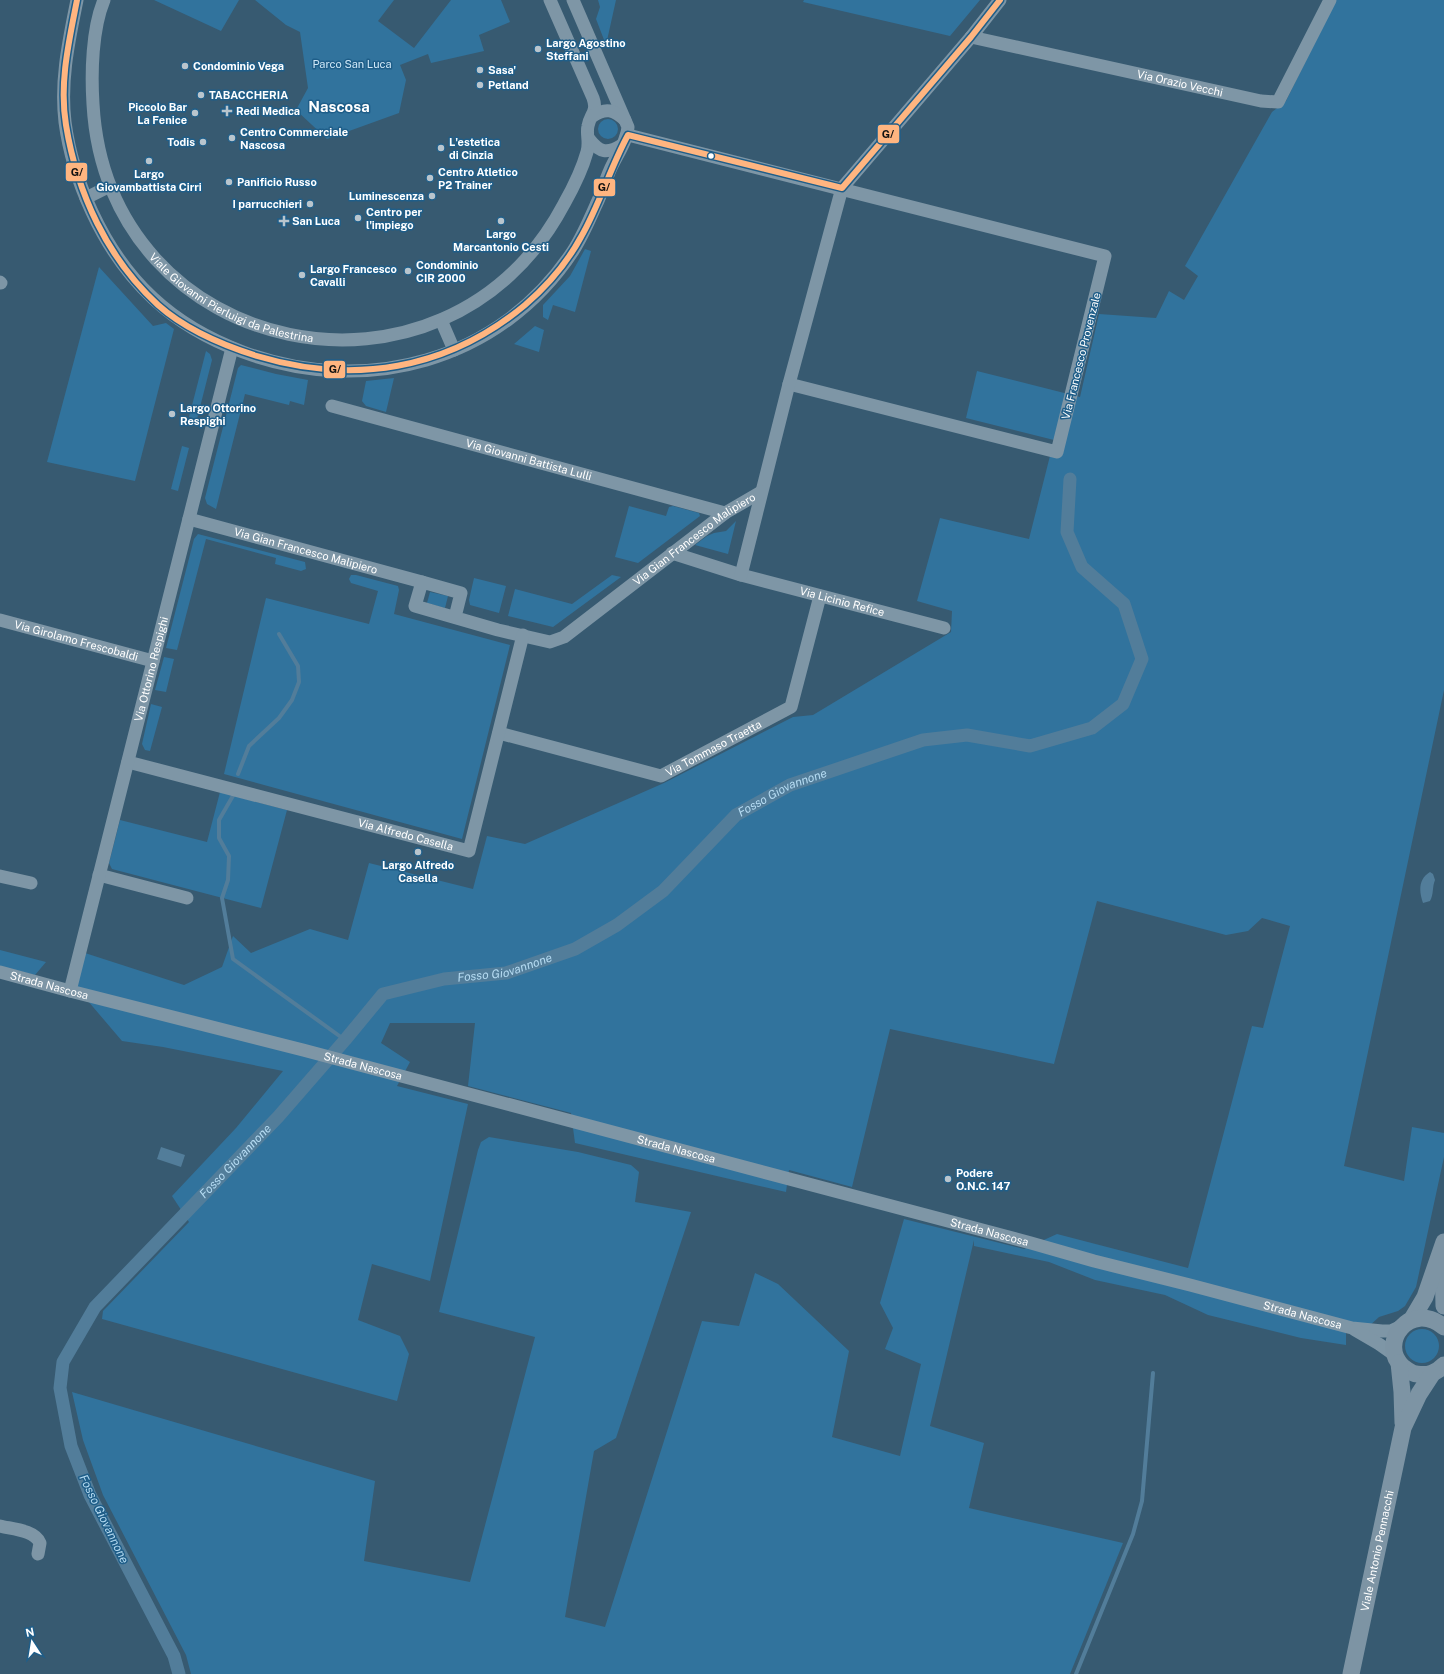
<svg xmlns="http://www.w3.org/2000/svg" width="1444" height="1674" font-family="'Public Sans',sans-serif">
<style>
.green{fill:#31739d}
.water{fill:#527d9a}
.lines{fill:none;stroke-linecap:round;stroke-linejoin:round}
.stream{stroke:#527d9a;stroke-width:4}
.canal{stroke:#527d9a;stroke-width:13}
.minor{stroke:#7e96a6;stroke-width:13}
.major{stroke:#7d94a4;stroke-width:17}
.bus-1-casing{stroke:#1f5e89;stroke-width:9}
.bus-1{stroke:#ffb580;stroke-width:6}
.poi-dot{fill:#b9c5cd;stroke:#1f5e89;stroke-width:1.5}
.bus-dot{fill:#fff;stroke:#1f5e89;stroke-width:1.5}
.labels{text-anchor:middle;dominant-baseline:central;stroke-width:3;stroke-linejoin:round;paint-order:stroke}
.poi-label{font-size:11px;font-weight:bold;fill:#fff;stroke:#1f5e89;text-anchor:start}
.park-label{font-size:11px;fill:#cfe8f8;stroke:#1f5e89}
.street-label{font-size:11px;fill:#fff;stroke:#1f5e89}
.water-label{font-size:12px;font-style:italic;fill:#b5dbf2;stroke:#1f5e89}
.district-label{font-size:15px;font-weight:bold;fill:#fff;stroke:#1f5e89}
.line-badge{stroke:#1f5e89;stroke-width:1.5}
.pale-badge-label{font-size:11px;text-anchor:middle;font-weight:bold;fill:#111}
</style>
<rect width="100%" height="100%" fill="#375a71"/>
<path class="green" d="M 154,0 L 239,0 L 221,31 Z
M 255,0 L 394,0 L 378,21 L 414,48 L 451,0 L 501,0 L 510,22 L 479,35 L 484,51 L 431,63 L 428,54 L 400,65 L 406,80 L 399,113 L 327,139 L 296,110 L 308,88 L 300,32 L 286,25 Z
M 598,0 L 616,0 L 606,45 L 596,19 L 600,7 Z
M 804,0 L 980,0 L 950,36 L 803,2 Z
M 1336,0 L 1444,0 L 1444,690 L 1344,1166 L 1404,1181 L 1412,1127 L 1444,1133 L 1444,1157 L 1416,1287 L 1405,1306 L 1398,1311 L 1379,1317 L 1368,1327 L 1346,1323 L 1346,1345 L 1301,1338 L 1208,1315 L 1165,1295 L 1095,1280 L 1049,1262 L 974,1246 L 974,1240 L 930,1426 L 984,1443 L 969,1508 L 1123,1543 L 1070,1674 L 191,1674 L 186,1655 L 103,1495 L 83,1440 L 72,1392 L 375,1481 L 364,1561 L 470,1582 L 535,1337 L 439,1312 L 478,1150 L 481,1142 L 489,1137 L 578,1152 L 631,1165 L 639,1172 L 635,1202 L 691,1212 L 616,1438 L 594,1451 L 565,1617 L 605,1627 L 702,1321 L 739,1326 L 755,1273 L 778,1284 L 849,1351 L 832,1437 L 900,1456 L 921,1364 L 885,1349 L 893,1328 L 880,1303 L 904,1219 L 1024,1249 L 1057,1234 L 1188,1268 L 1252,1026 L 1263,1028 L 1290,926 L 1262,918 L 1248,931 L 1226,935 L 1097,901 L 1054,1064 L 890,1029 L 852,1187 L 789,1170 L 786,1192 L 575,1143 L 571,1113 L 468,1086 L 475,1023 L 390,1023 L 381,1043 L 410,1062 L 397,1086 L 468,1104 L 430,1281 L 372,1264 L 358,1320 L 400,1336 L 409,1354 L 397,1401 L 102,1319 L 103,1311 L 189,1222 L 172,1196 L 236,1128 L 283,1071 L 163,1047 L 122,1041 L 76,987 L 85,953 L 184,985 L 222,967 L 233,936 L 251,953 L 310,929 L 348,940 L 369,863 L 473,889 L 487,836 L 525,844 L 664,783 L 793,717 L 813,715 L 951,632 L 952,611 L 917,601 L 940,518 L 1029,539 L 1054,440 L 966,418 L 977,371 L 1080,397 L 1099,314 L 1156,318 L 1169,291 L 1184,300 L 1198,276 L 1185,266 L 1272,112 L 1286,101 Z
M598 129a10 10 0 1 1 20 0a10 10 0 1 1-20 0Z
M 585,249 L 591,251 L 575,312 L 553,305 L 548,320 L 543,317 L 543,305 L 570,276 Z
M 99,267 L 153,326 L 166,323 L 174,329 L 135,481 L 47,462 Z
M 535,326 L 544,330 L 539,352 L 514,344 Z
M 206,351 L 210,354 L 212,360 L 197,419 L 189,417 Z
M 241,365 L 276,374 L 308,380 L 304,405 L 290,401 L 289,405 L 245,394 L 216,509 L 207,504 L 205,498 L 238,368 Z
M 394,378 L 386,412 L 366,406 L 362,401 L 366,381 Z
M 182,446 L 189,448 L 178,491 L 171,489 Z
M 629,506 L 666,516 L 669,507 L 673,506 L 699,513 L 700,516 L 638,563 L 615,557 Z
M 736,521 L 728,554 L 695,545 L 707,536 L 714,533 L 726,531 Z
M 198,534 L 305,562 L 306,569 L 301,571 L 275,564 L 276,558 L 206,539 L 177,650 L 166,648 L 194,539 Z
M 351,575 L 356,575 L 398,586 L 399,590 L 394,614 L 510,645 L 462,839 L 224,774 L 266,598 L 369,624 L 378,591 L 351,583 L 349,579 Z
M 612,575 L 621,577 L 553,627 L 508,616 L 515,589 L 572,604 Z
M 474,578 L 506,586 L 499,613 L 470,605 L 469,600 Z
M 430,592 L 448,596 L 445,608 L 427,603 Z
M 164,657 L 174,659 L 166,692 L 155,690 Z
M 151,704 L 162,707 L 150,751 L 145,750 L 142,744 Z
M 220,792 L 287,810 L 261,908 L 112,869 L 109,863 L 120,820 L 207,842 Z
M 0,950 L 46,962 L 35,975 L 0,966 Z
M1405 1346a17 17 0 1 1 34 0a17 17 0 1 1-34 0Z"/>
<path class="water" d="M 1430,872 L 1433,874 L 1435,880 C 1432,887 1434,894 1430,901 L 1423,903 C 1419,892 1418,879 1430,872 Z
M 161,1147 L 185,1155 L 181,1167 L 157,1159 Z"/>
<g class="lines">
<path class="stream" d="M 238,774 L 249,746 L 279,718 L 292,700 L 299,682 L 298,666 L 279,634
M 234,794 L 219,820 L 219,838 L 229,856 L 228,880 L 222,898 L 233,959 L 345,1040
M 1076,1674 L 1133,1534 L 1142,1501 L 1153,1373"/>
<path class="canal" id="s1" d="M 179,1674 L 174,1656 L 90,1495 L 71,1446 L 60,1388 L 63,1362 L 95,1307 L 278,1117 L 345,1040 L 383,994 L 444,979 L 506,973 L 575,949 L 617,925 L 663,891 L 736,815 L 790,785 L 923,740 L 967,735 L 1030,746 L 1092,728 L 1123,704 L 1142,659 L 1124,604 L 1082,567 L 1067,532 L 1070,479"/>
<g class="minor">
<path d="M 77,0 C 69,40 60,80 65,122 C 69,153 79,184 92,212 C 124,281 172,326 243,352 C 365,397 500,362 573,251 C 582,237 589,221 596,205 C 602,193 605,181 610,170 C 616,156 627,142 628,127 L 573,0"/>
<path id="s2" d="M 104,0 C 92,29 91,73 93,104 C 107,360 445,429 564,204 C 573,188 582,170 587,152 C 590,142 586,134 588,126 C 590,114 598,112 593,98 L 550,0"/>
<path id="s3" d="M 971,37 L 1261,101 L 1278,102 L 1330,0"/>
<path d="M 593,116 C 606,107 614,110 625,120"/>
<path d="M 628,135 L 1105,256 L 1057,452 L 789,384"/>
<path d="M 589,139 C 600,153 607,154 622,145"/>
<path d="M 86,198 L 110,186"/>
<path d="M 0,282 L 1,283"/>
<path d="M 441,320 L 454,350"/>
<path id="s4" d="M 332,406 L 725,513"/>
<path id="s5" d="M 189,519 L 422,582"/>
<path id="s6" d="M 672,553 L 741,575 L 944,628"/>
<path d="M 741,575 L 789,384 L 842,188 L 971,37 L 1000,0"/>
<path id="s7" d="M 455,617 L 461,593 L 422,582 L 415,606 L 498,630 L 550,642 L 564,637 L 725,513 L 761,492"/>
<path id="s8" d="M 0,620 L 153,661"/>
<path id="s9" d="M 499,733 L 661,776 L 791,707 L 820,596"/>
<path id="s10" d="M 128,762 L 469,851 L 523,635"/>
<path d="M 99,875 L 187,898"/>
<path d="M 0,876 L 31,883"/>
<path id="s11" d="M 0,972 L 70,991 L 303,1050 L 1031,1243 L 1094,1261 L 1190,1285 L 1352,1328 L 1382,1331 L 1391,1331 L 1402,1326"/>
<path id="s12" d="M 70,991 L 232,348"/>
<path d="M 1355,1330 L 1379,1344 L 1396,1356"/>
<path d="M 0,1526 C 12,1529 35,1530 40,1543 L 38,1554"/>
</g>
<g class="major">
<path d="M 1443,1259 L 1444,1306"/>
<path d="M 1412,1319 L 1425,1297 L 1444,1242"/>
<path d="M 1444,1327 C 1410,1299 1377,1344 1403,1367 C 1407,1370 1412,1374 1417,1374 C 1428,1376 1436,1373 1444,1365"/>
<path d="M 1399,1363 L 1402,1392 L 1403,1423"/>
<path id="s13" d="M 1351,1674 L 1403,1428 L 1419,1394 L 1432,1374"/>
</g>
<g class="bus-1-casing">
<path id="bus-1" d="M 77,0 C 69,41 59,83 66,125 C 77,193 107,258 158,305 C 186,330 222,345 257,356 C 353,385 447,370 525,305 C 547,286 567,263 581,237 C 600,204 610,168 628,135 L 842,188 L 971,37 L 1000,0"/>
</g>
<use href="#bus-1" class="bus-1"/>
</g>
<g class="poi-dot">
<circle cx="538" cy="49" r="4"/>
<circle cx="185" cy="66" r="4"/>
<circle cx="480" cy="70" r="4"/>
<circle cx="480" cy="85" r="4"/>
<circle cx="201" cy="95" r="4"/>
<path d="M225 105h4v4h4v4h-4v4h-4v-4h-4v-4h4z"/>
<circle cx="195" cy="113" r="4"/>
<circle cx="232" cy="138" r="4"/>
<circle cx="203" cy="142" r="4"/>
<circle cx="441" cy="148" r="4"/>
<circle cx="149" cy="161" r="4"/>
<circle cx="430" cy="178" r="4"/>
<circle cx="229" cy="182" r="4"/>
<circle cx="432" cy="196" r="4"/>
<circle cx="310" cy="204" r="4"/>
<circle cx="358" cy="218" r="4"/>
<path d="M282 215h4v4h4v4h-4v4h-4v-4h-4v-4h4z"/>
<circle cx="501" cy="221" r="4"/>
<circle cx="408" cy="271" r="4"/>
<circle cx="302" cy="275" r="4"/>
<circle cx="172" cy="414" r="4"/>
<circle cx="418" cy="852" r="4"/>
<circle cx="948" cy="1179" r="4"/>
</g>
<circle class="bus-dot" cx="711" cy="156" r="3.5"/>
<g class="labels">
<g class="poi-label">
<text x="546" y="43">Largo Agostino<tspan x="546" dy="13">Steffani</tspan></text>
<text x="193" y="66">Condominio Vega</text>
<text x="488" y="70">Sasa'</text>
<text x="488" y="85">Petland</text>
<text x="209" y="95">TABACCHERIA</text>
<text x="187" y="107" text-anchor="end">Piccolo Bar<tspan x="187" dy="13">La Fenice</tspan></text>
<text x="236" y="111">Redi Medica</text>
<text x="240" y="132">Centro Commerciale<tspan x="240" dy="13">Nascosa</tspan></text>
<text x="195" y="142" text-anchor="end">Todis</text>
<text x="449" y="142">L'estetica<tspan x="449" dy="13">di Cinzia</tspan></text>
<text x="438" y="172">Centro Atletico<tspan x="438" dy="13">P2 Trainer</tspan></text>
<text x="149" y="174" text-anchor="middle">Largo<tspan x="149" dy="13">Giovambattista Cirri</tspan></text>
<text x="237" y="182">Panificio Russo</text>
<text x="424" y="196" text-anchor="end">Luminescenza</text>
<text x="302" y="204" text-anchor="end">I parrucchieri</text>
<text x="366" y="212">Centro per<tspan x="366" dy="13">l'impiego</tspan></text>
<text x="292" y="221">San Luca</text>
<text x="501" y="234" text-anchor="middle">Largo<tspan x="501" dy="13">Marcantonio Cesti</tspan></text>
<text x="416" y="265">Condominio<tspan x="416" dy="13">CIR 2000</tspan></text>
<text x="310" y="269">Largo Francesco<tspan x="310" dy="13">Cavalli</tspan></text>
<text x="180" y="408">Largo Ottorino<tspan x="180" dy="13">Respighi</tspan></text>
<text x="418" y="865" text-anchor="middle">Largo Alfredo<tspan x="418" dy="13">Casella</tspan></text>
<text x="956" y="1173">Podere<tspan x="956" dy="13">O.N.C. 147</tspan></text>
</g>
<g class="park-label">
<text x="352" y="64">Parco San Luca</text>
</g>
<g class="street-label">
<text stroke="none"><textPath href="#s3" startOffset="214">Via Orazio Vecchi</textPath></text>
<text stroke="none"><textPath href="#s2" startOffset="363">Viale Giovanni Pierluigi da Palestrina</textPath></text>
<text transform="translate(1081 356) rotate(-76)">Via Francesco Provenzale</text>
<text stroke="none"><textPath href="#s4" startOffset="204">Via Giovanni Battista Lulli</textPath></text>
<text stroke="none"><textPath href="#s7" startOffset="408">Via Gian Francesco Malipiero</textPath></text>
<text stroke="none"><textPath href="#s5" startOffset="121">Via Gian Francesco Malipiero</textPath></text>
<text stroke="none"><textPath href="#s6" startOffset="177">Via Licinio Refice</textPath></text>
<text stroke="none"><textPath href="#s8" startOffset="79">Via Girolamo Frescobaldi</textPath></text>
<text stroke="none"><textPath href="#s12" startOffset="332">Via Ottorino Respighi</textPath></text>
<text stroke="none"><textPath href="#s9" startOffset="227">Via Tommaso Traetta</textPath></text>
<text stroke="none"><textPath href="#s10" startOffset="287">Via Alfredo Casella</textPath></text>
<text stroke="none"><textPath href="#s11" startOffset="51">Strada Nascosa</textPath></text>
<text stroke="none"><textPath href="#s11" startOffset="375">Strada Nascosa</textPath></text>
<text stroke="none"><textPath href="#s11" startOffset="699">Strada Nascosa</textPath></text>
<text stroke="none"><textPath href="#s11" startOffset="1023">Strada Nascosa</textPath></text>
<text stroke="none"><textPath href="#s11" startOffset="1347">Strada Nascosa</textPath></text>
<text stroke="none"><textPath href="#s13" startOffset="126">Viale Antonio Pennacchi</textPath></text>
</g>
<g class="water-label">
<text stroke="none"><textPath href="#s1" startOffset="1288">Fosso Giovannone</textPath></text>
<text stroke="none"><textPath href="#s1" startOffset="952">Fosso Giovannone</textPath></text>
<text stroke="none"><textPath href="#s1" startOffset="604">Fosso Giovannone</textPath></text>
<text transform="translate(104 1519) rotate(64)">Fosso Giovannone</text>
</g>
<g class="district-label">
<text x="339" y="106">Nascosa</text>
</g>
</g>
<g class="line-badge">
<rect x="877" y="124" width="23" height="20" rx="4" fill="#ffb580"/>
<rect x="65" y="162" width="23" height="20" rx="4" fill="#ffb580"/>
<rect x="593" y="178" width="23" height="19" rx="4" fill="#ffb580"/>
<rect x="323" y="360" width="23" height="19" rx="4" fill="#ffb580"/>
</g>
<g class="pale-badge-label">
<text x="888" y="138">G/</text>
<text x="77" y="176">G/</text>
<text x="604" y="191">G/</text>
<text x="335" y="373">G/</text>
</g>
<g transform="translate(32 1642) rotate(348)" stroke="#1f5e89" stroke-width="3" paint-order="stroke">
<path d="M0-3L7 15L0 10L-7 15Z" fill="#ffffff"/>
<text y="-6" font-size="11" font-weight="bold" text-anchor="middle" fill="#ffffff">N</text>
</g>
</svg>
